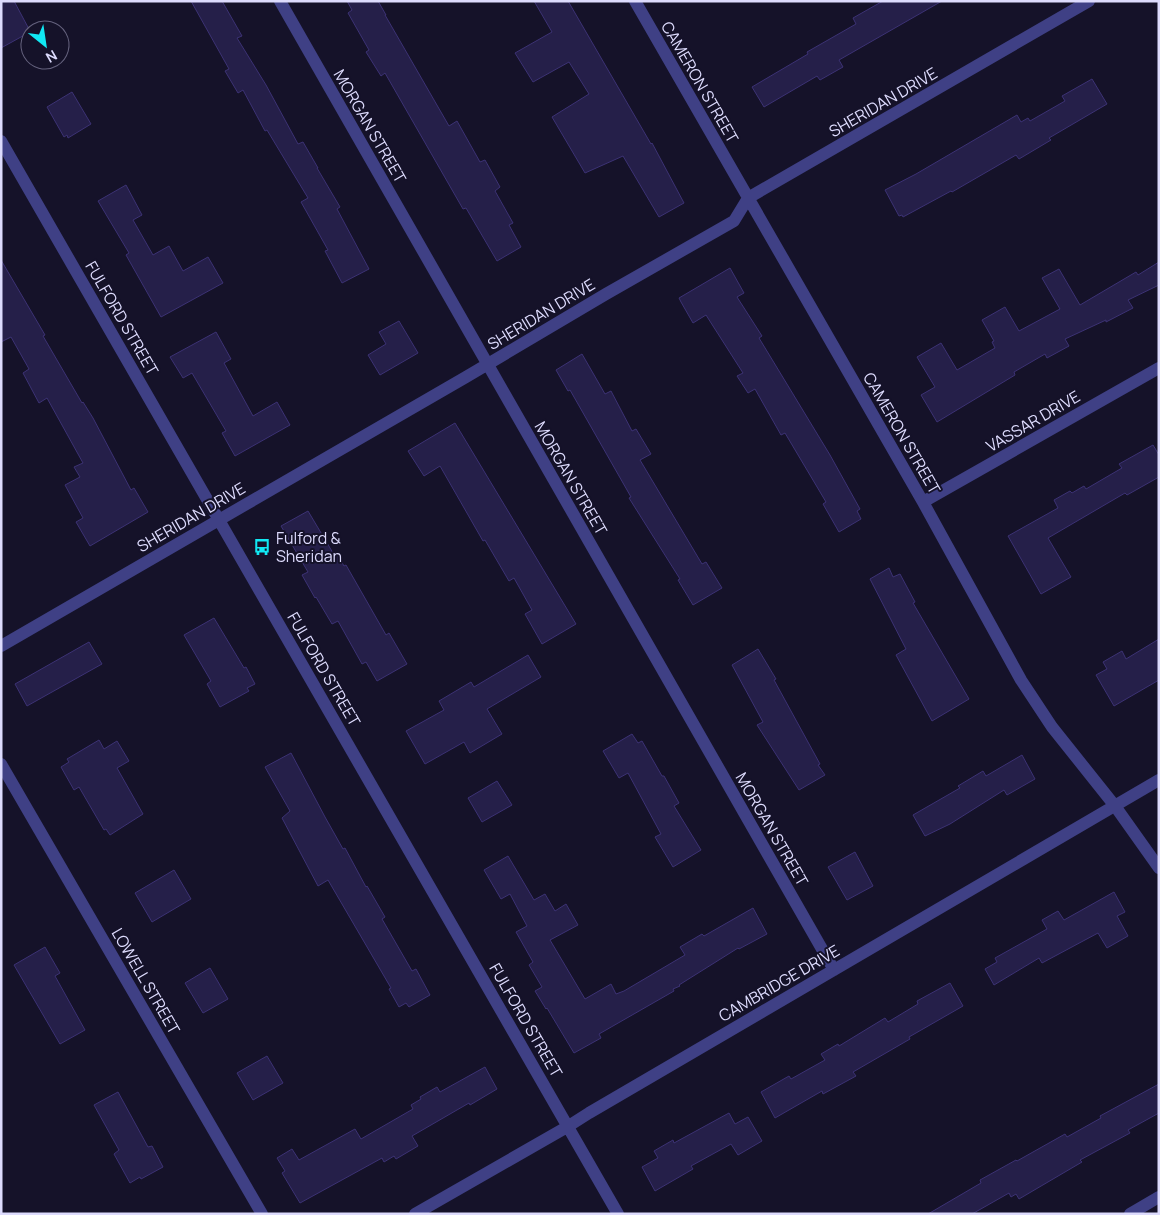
<svg xmlns="http://www.w3.org/2000/svg" width="1160" height="1215" font-family="Manrope,sans-serif">
<style>
.building{fill:#251f49;stroke:#3c3274}
.lines{fill:none;stroke-linecap:round;stroke-linejoin:round}
.minor{stroke:#3f4085;stroke-width:12}
.labels{text-anchor:middle;dominant-baseline:central;stroke-width:4;stroke-linejoin:round;paint-order:stroke}
.street-label{font-size:16px;fill:#dddbfd;stroke:#151229}
.poi-label{font-size:16px;fill:#dddbfd;stroke:#151229;text-anchor:start}
</style>
<rect width="100%" height="100%" fill="#151229"/>
<path class="building" d="M 1,1 L 14,1 L 30,31 L 30,32 L 1,48 Z
M 191,1 L 222,1 L 242,36 L 237,38 L 266,85 L 298,144 L 303,142 L 318,168 L 317,168 L 340,207 L 337,209 L 369,269 L 342,283 L 325,251 L 328,250 L 301,202 L 308,198 L 267,130 L 265,131 L 243,90 L 238,93 L 225,71 L 229,69 Z
M 347,1 L 378,1 L 386,15 L 385,15 L 449,126 L 457,121 L 480,162 L 485,160 L 500,187 L 495,191 L 513,223 L 509,225 L 521,247 L 497,261 L 466,208 L 463,209 L 385,73 L 381,76 L 366,52 L 369,50 L 348,13 L 352,10 Z
M 534,1 L 568,1 L 651,144 L 652,143 L 684,203 L 659,217 L 623,156 L 585,173 L 552,117 L 589,94 L 569,62 L 533,82 L 515,53 L 552,32 Z
M 883,1 L 942,1 L 839,60 L 843,67 L 820,80 L 817,76 L 764,107 L 752,87 L 808,54 L 807,52 L 856,24 L 853,18 Z
M 1092,79 L 1107,104 L 1049,138 L 1051,140 L 1019,159 L 1016,155 L 952,192 L 951,191 L 903,217 L 902,215 L 899,216 L 885,190 L 916,174 L 1017,115 L 1021,122 L 1028,118 L 1030,121 L 1065,101 L 1062,96 Z
M 72,92 L 91,124 L 68,138 L 67,135 L 64,137 L 47,107 Z
M 126,185 L 142,215 L 133,220 L 153,255 L 169,246 L 183,271 L 208,257 L 223,283 L 161,317 L 126,255 L 129,253 L 98,201 Z
M 1,260 L 45,335 L 43,336 L 82,403 L 83,402 L 93,418 L 131,490 L 134,488 L 148,512 L 90,546 L 76,522 L 83,518 L 65,485 L 80,477 L 74,467 L 83,463 L 47,398 L 39,403 L 23,373 L 29,369 L 11,337 L 1,342 Z
M 1159,262 L 1159,285 L 1128,300 L 1133,308 L 1106,322 L 1106,320 L 1065,339 L 1069,346 L 1047,358 L 1045,354 L 1014,372 L 1015,375 L 937,422 L 921,395 L 935,387 L 917,357 L 941,343 L 957,370 L 995,348 L 992,342 L 994,341 L 982,320 L 1005,307 L 1019,331 L 1060,309 L 1042,278 L 1059,269 L 1080,305 L 1136,272 L 1138,275 Z
M 730,268 L 744,293 L 737,297 L 762,336 L 759,338 L 830,455 L 860,509 L 857,511 L 861,519 L 839,532 L 823,504 L 826,502 L 785,433 L 781,435 L 755,389 L 748,393 L 737,376 L 743,373 L 706,315 L 693,323 L 681,302 L 679,298 Z
M 399,321 L 418,353 L 380,375 L 368,355 L 386,344 L 379,332 Z
M 216,332 L 231,359 L 224,363 L 253,416 L 277,402 L 290,425 L 235,456 L 222,433 L 226,431 L 192,373 L 183,378 L 170,357 Z
M 582,354 L 605,394 L 611,391 L 632,431 L 636,429 L 651,454 L 640,460 L 702,564 L 706,562 L 722,588 L 693,605 L 678,580 L 680,579 L 629,498 L 631,497 L 570,390 L 568,391 L 556,370 Z
M 455,423 L 576,624 L 542,644 L 525,614 L 532,610 L 514,578 L 509,581 L 485,540 L 483,541 L 440,466 L 424,476 L 408,451 Z
M 1153,445 L 1159,455 L 1159,477 L 1127,495 L 1125,493 L 1048,538 L 1071,577 L 1041,594 L 1008,536 L 1058,508 L 1054,500 L 1070,491 L 1072,493 L 1084,486 L 1086,489 L 1122,468 L 1119,464 Z
M 308,511 L 333,553 L 336,552 L 344,566 L 346,565 L 386,635 L 389,633 L 407,664 L 377,681 L 366,662 L 362,664 L 338,621 L 332,624 L 316,597 L 315,598 L 302,575 L 308,572 L 281,526 Z
M 889,568 L 893,577 L 900,574 L 915,602 L 913,603 L 969,699 L 932,721 L 896,655 L 906,649 L 870,579 Z
M 214,618 L 244,668 L 246,667 L 255,684 L 247,688 L 249,691 L 220,707 L 207,684 L 211,681 L 184,635 Z
M 1159,639 L 1159,680 L 1114,706 L 1096,675 L 1107,669 L 1103,662 L 1122,651 L 1126,659 Z
M 89,642 L 102,664 L 27,706 L 15,684 Z
M 758,649 L 776,679 L 774,680 L 820,764 L 818,765 L 825,775 L 799,790 L 757,725 L 763,722 L 732,665 Z
M 528,655 L 541,677 L 487,709 L 502,734 L 470,753 L 464,742 L 425,764 L 406,731 L 444,710 L 439,701 L 471,682 L 474,687 Z
M 632,734 L 638,743 L 642,741 L 662,776 L 664,776 L 679,803 L 674,806 L 701,850 L 673,867 L 655,837 L 661,834 L 628,773 L 619,778 L 603,751 Z
M 99,740 L 104,749 L 117,741 L 129,761 L 117,768 L 143,814 L 110,835 L 106,829 L 104,830 L 79,787 L 74,790 L 61,767 L 69,762 L 67,759 Z
M 291,753 L 325,817 L 343,849 L 345,848 L 366,887 L 367,886 L 385,917 L 382,919 L 412,971 L 416,969 L 430,995 L 409,1007 L 406,1003 L 399,1007 L 389,989 L 391,988 L 328,880 L 318,886 L 282,818 L 290,811 L 265,767 Z
M 1022,755 L 1035,779 L 1007,795 L 1004,790 L 950,824 L 925,836 L 913,815 L 960,788 L 958,786 L 983,771 L 986,776 Z
M 497,781 L 512,805 L 482,822 L 468,798 Z
M 855,852 L 873,886 L 847,900 L 828,867 Z
M 508,856 L 534,900 L 545,894 L 555,911 L 566,904 L 578,925 L 550,940 L 585,999 L 611,984 L 616,994 L 624,991 L 685,955 L 680,947 L 702,934 L 704,936 L 753,908 L 767,934 L 739,949 L 738,948 L 679,985 L 680,986 L 673,989 L 674,991 L 599,1034 L 601,1038 L 574,1053 L 547,1008 L 546,1009 L 535,991 L 542,987 L 529,965 L 533,962 L 516,932 L 527,926 L 510,894 L 501,899 L 484,870 Z
M 174,870 L 191,899 L 152,922 L 135,893 Z
M 1114,892 L 1125,912 L 1117,916 L 1128,936 L 1107,948 L 1098,933 L 1042,963 L 1039,958 L 994,985 L 985,969 L 997,962 L 995,958 L 1047,929 L 1042,920 L 1058,911 L 1064,920 Z
M 45,947 L 60,973 L 55,976 L 85,1030 L 60,1044 L 14,965 Z
M 210,968 L 228,999 L 203,1013 L 185,983 Z
M 950,983 L 963,1006 L 909,1037 L 910,1039 L 853,1072 L 856,1076 L 823,1094 L 822,1091 L 775,1118 L 761,1092 L 789,1076 L 791,1079 L 825,1060 L 821,1054 L 838,1044 L 839,1046 L 885,1018 L 888,1022 L 918,1004 L 917,1001 Z
M 267,1056 L 283,1083 L 253,1100 L 237,1073 Z
M 485,1067 L 497,1089 L 470,1105 L 469,1103 L 412,1136 L 418,1146 L 396,1159 L 394,1156 L 384,1162 L 382,1158 L 300,1203 L 282,1173 L 285,1171 L 277,1158 L 292,1149 L 299,1160 L 355,1129 L 361,1139 L 413,1109 L 411,1105 L 421,1099 L 420,1097 L 437,1087 L 440,1092 Z
M 1159,1084 L 1159,1113 L 1128,1130 L 1130,1133 L 1080,1160 L 1082,1162 L 1019,1199 L 1016,1194 L 1011,1197 L 1009,1193 L 972,1214 L 928,1214 L 981,1183 L 980,1180 L 1016,1160 L 1017,1161 L 1065,1134 L 1067,1137 L 1101,1118 L 1100,1116 Z
M 118,1092 L 148,1147 L 152,1146 L 163,1167 L 141,1179 L 140,1177 L 130,1183 L 114,1154 L 119,1150 L 94,1105 Z
M 729,1113 L 735,1124 L 748,1117 L 762,1141 L 738,1155 L 731,1144 L 691,1166 L 693,1169 L 655,1191 L 642,1167 L 658,1158 L 654,1151 L 673,1140 L 674,1143 Z"/>
<g class="lines">
<path class="minor" d="M 280,1 L 834,970
M 635,1 L 923,502 L 1021,680 L 1052,727 L 1115,806 L 1159,868
M 1,141 L 618,1214
M 923,502 L 1159,368
M 1,646 L 466,377 L 606,294 L 734,221 L 748,198 L 1089,1
M 1,764 L 262,1214
M 415,1214 L 567,1127 L 589,1113 L 1159,780
M 1130,1214 L 1159,1197"/>
</g>
<defs>
<g id="bus-bare" transform="scale(1.35)"><path d="M-5-6H5V4H4V6H2V4H-2V6H-4V4H-5ZM-3.5-4V0h7V-4ZM-3.5 1.2v1.5H-2V1.2ZM2 1.2v1.5H3.5V1.2Z" fill="#11e8f3" stroke="#151229" stroke-width="2.5" paint-order="stroke"/></g>
</defs>
<g fill-rule="evenodd">
<use href="#bus-bare" x="262" y="547"/>
</g>
<g class="labels">
<g class="street-label">
<text transform="translate(700 82) rotate(60)">CAMERON STREET</text>
<text transform="translate(883 102) rotate(-30)">SHERIDAN DRIVE</text>
<text transform="translate(370 126) rotate(60)">MORGAN STREET</text>
<text transform="translate(541 314) rotate(-31)">SHERIDAN DRIVE</text>
<text transform="translate(122 318) rotate(60)">FULFORD STREET</text>
<text transform="translate(1033 421) rotate(-30)">VASSAR DRIVE</text>
<text transform="translate(902 433) rotate(60)">CAMERON STREET</text>
<text transform="translate(571 478) rotate(60)">MORGAN STREET</text>
<text transform="translate(191 517) rotate(-30)">SHERIDAN DRIVE</text>
<text transform="translate(324 669) rotate(60)">FULFORD STREET</text>
<text transform="translate(772 829) rotate(60)">MORGAN STREET</text>
<text transform="translate(146 981) rotate(60)">LOWELL STREET</text>
<text transform="translate(779 983) rotate(-30)">CAMBRIDGE DRIVE</text>
<text transform="translate(526 1020) rotate(60)">FULFORD STREET</text>
</g>
<g class="poi-label">
<text x="276" y="538">Fulford &amp;<tspan x="276" dy="18">Sheridan</tspan></text>
</g>
</g>
<rect width="1160" height="1215" fill="none" stroke="#dddbfd" stroke-width="5"/>
<g transform="translate(45 45) rotate(150)"><circle r="24" fill="#151229" stroke="#65627e"/>
<path d="M0-4L9 19L0 12L-9 19Z" fill="#11e8f3"/>
<text y="-8" font-size="14" font-weight="bold" text-anchor="middle" fill="#dddbfd">N</text>
</g>
</svg>
